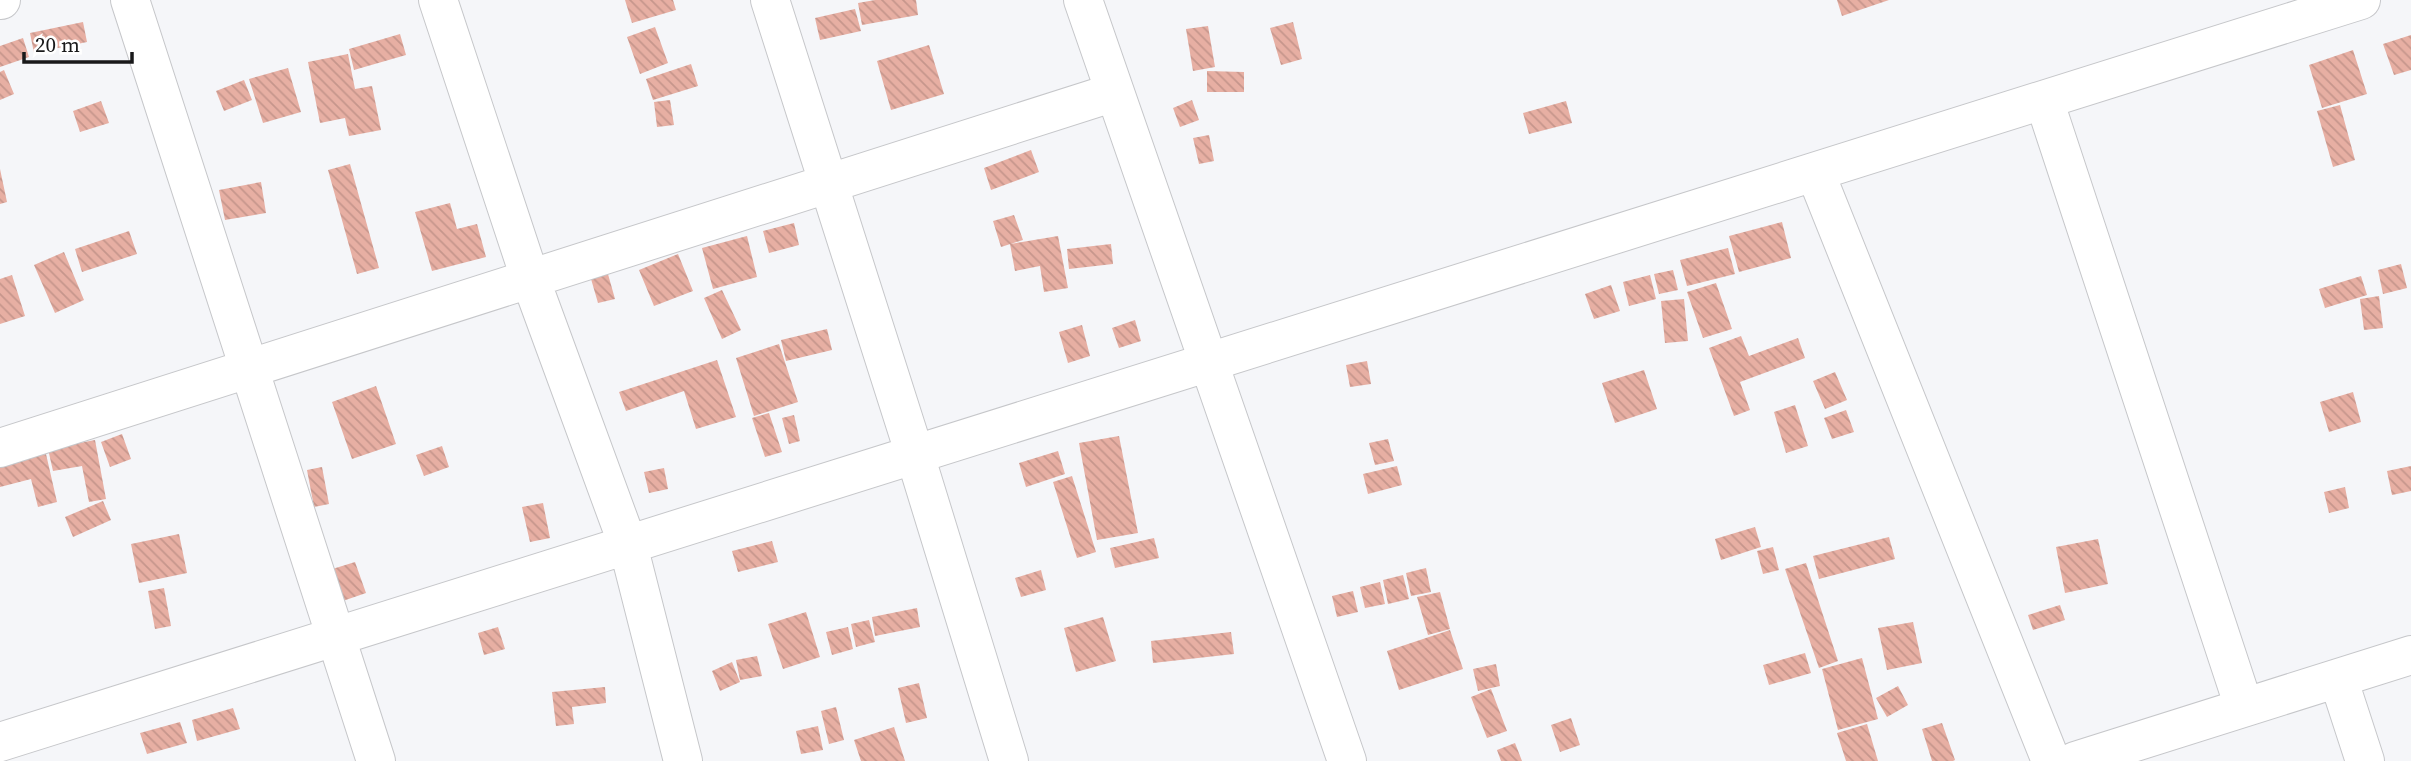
<svg xmlns="http://www.w3.org/2000/svg" width="2411" height="761" font-family="'Source Serif 4',serif">
<style>
.building{fill:url(#building-back-hatch)}
.lines{fill:none;stroke-linecap:round;stroke-linejoin:round}
.street-casing{stroke:#c6c7ca;stroke-width:40}
.street{stroke:#fff;stroke-width:38}
</style>
<defs>
<pattern id="building-back-hatch" width="6" height="6" patternUnits="userSpaceOnUse" patternTransform="scale(1.75)"><rect width="6" height="6" fill="#e7afa3"/><path d="M-1 5l2 2M0 0l6 6M5-1l2 2" fill="none" stroke="#c6968c"/></pattern>
</defs>
<rect width="100%" height="100%" fill="#f5f6f9"/>
<path class="building" d="M 625,0 L 673,0 L 676,10 L 632,23 Z
M 875,0 L 916,0 L 918,15 L 862,25 L 858,3 Z
M 1837,0 L 1889,0 L 1842,16 Z
M 855,9 L 861,31 L 820,40 L 815,18 Z
M 83,22 L 87,42 L 34,53 L 30,33 Z
M 1293,22 L 1302,59 L 1281,65 L 1270,28 Z
M 1208,26 L 1215,67 L 1193,71 L 1186,29 Z
M 655,27 L 668,63 L 640,74 L 627,37 Z
M 400,34 L 406,55 L 354,70 L 349,49 Z
M 2411,35 L 2411,70 L 2394,75 L 2383,44 Z
M 23,38 L 29,57 L 0,67 L 0,46 Z
M 929,45 L 944,94 L 891,110 L 877,61 Z
M 2353,50 L 2367,94 L 2322,108 L 2309,65 Z
M 348,54 L 355,89 L 372,86 L 381,130 L 349,136 L 345,118 L 320,123 L 308,62 Z
M 691,64 L 698,86 L 653,100 L 646,79 Z
M 288,68 L 301,112 L 263,123 L 249,79 Z
M 4,70 L 14,94 L 0,100 L 0,72 Z
M 1207,71 L 1244,72 L 1244,92 L 1207,92 Z
M 244,80 L 252,100 L 224,111 L 216,91 Z
M 670,100 L 674,125 L 657,127 L 654,102 Z
M 1192,100 L 1199,120 L 1180,127 L 1173,108 Z
M 101,101 L 109,123 L 80,132 L 73,111 Z
M 1566,101 L 1572,123 L 1529,134 L 1523,113 Z
M 2340,105 L 2355,160 L 2333,167 L 2317,111 Z
M 1209,135 L 1214,161 L 1199,164 L 1193,138 Z
M 1031,150 L 1039,172 L 991,190 L 984,168 Z
M 350,164 L 379,268 L 357,274 L 328,170 Z
M 0,169 L 7,202 L 0,204 Z
M 261,182 L 266,213 L 225,220 L 219,190 Z
M 450,203 L 457,229 L 477,224 L 486,257 L 432,271 L 415,212 Z
M 1014,215 L 1023,240 L 1001,247 L 993,221 Z
M 1782,222 L 1791,258 L 1739,272 L 1729,236 Z
M 794,223 L 799,245 L 769,253 L 763,231 Z
M 129,231 L 137,254 L 82,272 L 75,249 Z
M 747,236 L 757,277 L 713,289 L 702,248 Z
M 1058,236 L 1068,288 L 1044,292 L 1040,266 L 1015,271 L 1010,244 Z
M 1111,244 L 1113,264 L 1069,269 L 1067,249 Z
M 1728,248 L 1735,274 L 1687,286 L 1680,260 Z
M 64,252 L 84,300 L 55,313 L 34,265 Z
M 678,254 L 693,291 L 654,306 L 639,270 Z
M 2401,264 L 2407,288 L 2383,294 L 2378,270 Z
M 606,267 L 615,299 L 598,303 L 589,272 Z
M 1673,270 L 1678,290 L 1659,294 L 1654,274 Z
M 12,275 L 25,316 L 0,324 L 0,279 Z
M 1650,275 L 1656,299 L 1629,306 L 1623,282 Z
M 2361,276 L 2367,295 L 2325,308 L 2319,289 Z
M 1716,283 L 1732,329 L 1703,338 L 1687,292 Z
M 1611,285 L 1620,311 L 1594,319 L 1585,294 Z
M 722,290 L 741,330 L 722,339 L 704,298 Z
M 2379,296 L 2383,328 L 2364,330 L 2360,299 Z
M 1684,299 L 1688,341 L 1665,343 L 1661,301 Z
M 1135,320 L 1141,341 L 1119,348 L 1112,328 Z
M 1082,325 L 1090,356 L 1068,363 L 1059,332 Z
M 827,329 L 832,350 L 786,361 L 781,340 Z
M 1741,336 L 1749,356 L 1798,338 L 1805,358 L 1740,382 L 1750,410 L 1734,416 L 1709,348 Z
M 779,344 L 798,402 L 754,416 L 736,358 Z
M 717,360 L 736,417 L 696,429 L 684,391 L 626,411 L 619,392 Z
M 1367,361 L 1371,384 L 1350,387 L 1346,365 Z
M 1644,370 L 1657,409 L 1615,423 L 1602,383 Z
M 1835,372 L 1847,400 L 1825,409 L 1813,381 Z
M 376,386 L 396,444 L 352,459 L 332,402 Z
M 2353,392 L 2361,422 L 2329,432 L 2320,402 Z
M 1795,405 L 1808,446 L 1786,453 L 1774,412 Z
M 1846,410 L 1854,432 L 1832,439 L 1824,418 Z
M 769,413 L 782,452 L 765,457 L 752,418 Z
M 794,415 L 800,441 L 789,444 L 782,418 Z
M 122,434 L 131,459 L 110,467 L 101,442 Z
M 1119,436 L 1138,533 L 1097,540 L 1079,443 Z
M 1388,439 L 1394,461 L 1375,465 L 1369,443 Z
M 95,440 L 106,499 L 89,502 L 82,466 L 53,471 L 48,449 Z
M 442,446 L 449,467 L 424,476 L 416,455 Z
M 1058,451 L 1065,474 L 1026,487 L 1019,463 Z
M 46,454 L 57,502 L 38,507 L 31,479 L 0,487 L 0,465 Z
M 1397,466 L 1402,485 L 1368,494 L 1363,474 Z
M 2411,466 L 2411,491 L 2392,495 L 2387,471 Z
M 322,467 L 329,504 L 314,507 L 307,470 Z
M 664,468 L 668,489 L 649,493 L 644,472 Z
M 1072,476 L 1096,552 L 1077,558 L 1053,482 Z
M 2345,487 L 2349,508 L 2329,513 L 2324,492 Z
M 103,501 L 111,520 L 73,537 L 65,517 Z
M 543,503 L 550,538 L 530,542 L 522,507 Z
M 1755,527 L 1761,547 L 1721,560 L 1715,539 Z
M 179,534 L 187,573 L 139,583 L 131,544 Z
M 1889,537 L 1895,559 L 1819,579 L 1813,556 Z
M 1154,538 L 1159,558 L 1115,568 L 1110,548 Z
M 2098,539 L 2108,584 L 2065,593 L 2056,547 Z
M 772,541 L 778,562 L 738,572 L 732,551 Z
M 1773,547 L 1779,570 L 1763,574 L 1757,551 Z
M 355,562 L 366,593 L 337,603 L 326,571 Z
M 1806,563 L 1838,661 L 1819,668 L 1785,569 Z
M 1426,568 L 1431,592 L 1411,596 L 1406,573 Z
M 1041,570 L 1046,590 L 1021,597 L 1015,578 Z
M 1403,575 L 1409,599 L 1388,604 L 1383,580 Z
M 1380,582 L 1385,604 L 1365,608 L 1360,587 Z
M 164,588 L 171,626 L 155,629 L 148,591 Z
M 1353,591 L 1358,612 L 1337,617 L 1332,596 Z
M 1440,592 L 1450,629 L 1428,635 L 1417,597 Z
M 2060,605 L 2065,620 L 2033,630 L 2028,615 Z
M 917,608 L 920,627 L 875,636 L 872,617 Z
M 806,612 L 820,657 L 783,669 L 768,624 Z
M 1103,617 L 1116,661 L 1076,672 L 1064,628 Z
M 869,620 L 875,642 L 856,647 L 851,624 Z
M 1913,622 L 1922,663 L 1887,670 L 1878,628 Z
M 498,627 L 505,649 L 484,655 L 478,633 Z
M 848,627 L 853,649 L 832,655 L 826,632 Z
M 1450,630 L 1463,669 L 1399,690 L 1387,651 Z
M 1231,632 L 1234,654 L 1153,663 L 1151,641 Z
M 1805,653 L 1811,673 L 1769,685 L 1763,665 Z
M 757,656 L 762,676 L 740,680 L 736,660 Z
M 1862,658 L 1878,719 L 1838,730 L 1822,669 Z
M 732,662 L 740,682 L 720,691 L 712,671 Z
M 1496,664 L 1500,686 L 1478,691 L 1473,669 Z
M 919,683 L 927,718 L 906,723 L 898,688 Z
M 1898,686 L 1908,705 L 1887,717 L 1876,698 Z
M 605,687 L 606,703 L 572,707 L 574,724 L 556,726 L 552,692 Z
M 1491,689 L 1507,731 L 1487,738 L 1471,697 Z
M 836,707 L 844,740 L 829,744 L 821,711 Z
M 233,708 L 240,729 L 197,741 L 192,720 Z
M 1571,718 L 1580,745 L 1560,752 L 1551,725 Z
M 180,722 L 187,743 L 147,754 L 140,733 Z
M 1942,723 L 1955,760 L 1953,761 L 1932,761 L 1922,729 Z
M 1867,724 L 1878,761 L 1846,761 L 1837,733 Z
M 818,726 L 823,750 L 801,754 L 796,731 Z
M 894,727 L 905,761 L 861,761 L 854,740 Z
M 1515,743 L 1522,761 L 1501,761 L 1497,750 Z"/>
<g class="lines">
<g class="street-casing">
<path id="street" d="M 0,0 L 1,0
M 130,0 L 376,761
M 438,0 L 530,278 L 628,545 L 683,761
M 770,0 L 915,455 L 1009,761
M 1083,0 L 1347,761
M 2044,100 L 2244,707
M 1815,172 L 2051,761
M 0,448 L 1115,92
M 2338,678 L 2365,761
M 0,742 L 2361,0
M 2075,761 L 2411,655"/>
</g>
<use href="#street" class="street"/>
</g>
<path d="M24 52v10h108v-10" fill="none" stroke="#19191a" stroke-width="3.5"/>
<text x="35" y="52" font-size="21" fill="#19191a" stroke="#ffffff" stroke-width="5" paint-order="stroke">20 m</text>
</svg>
